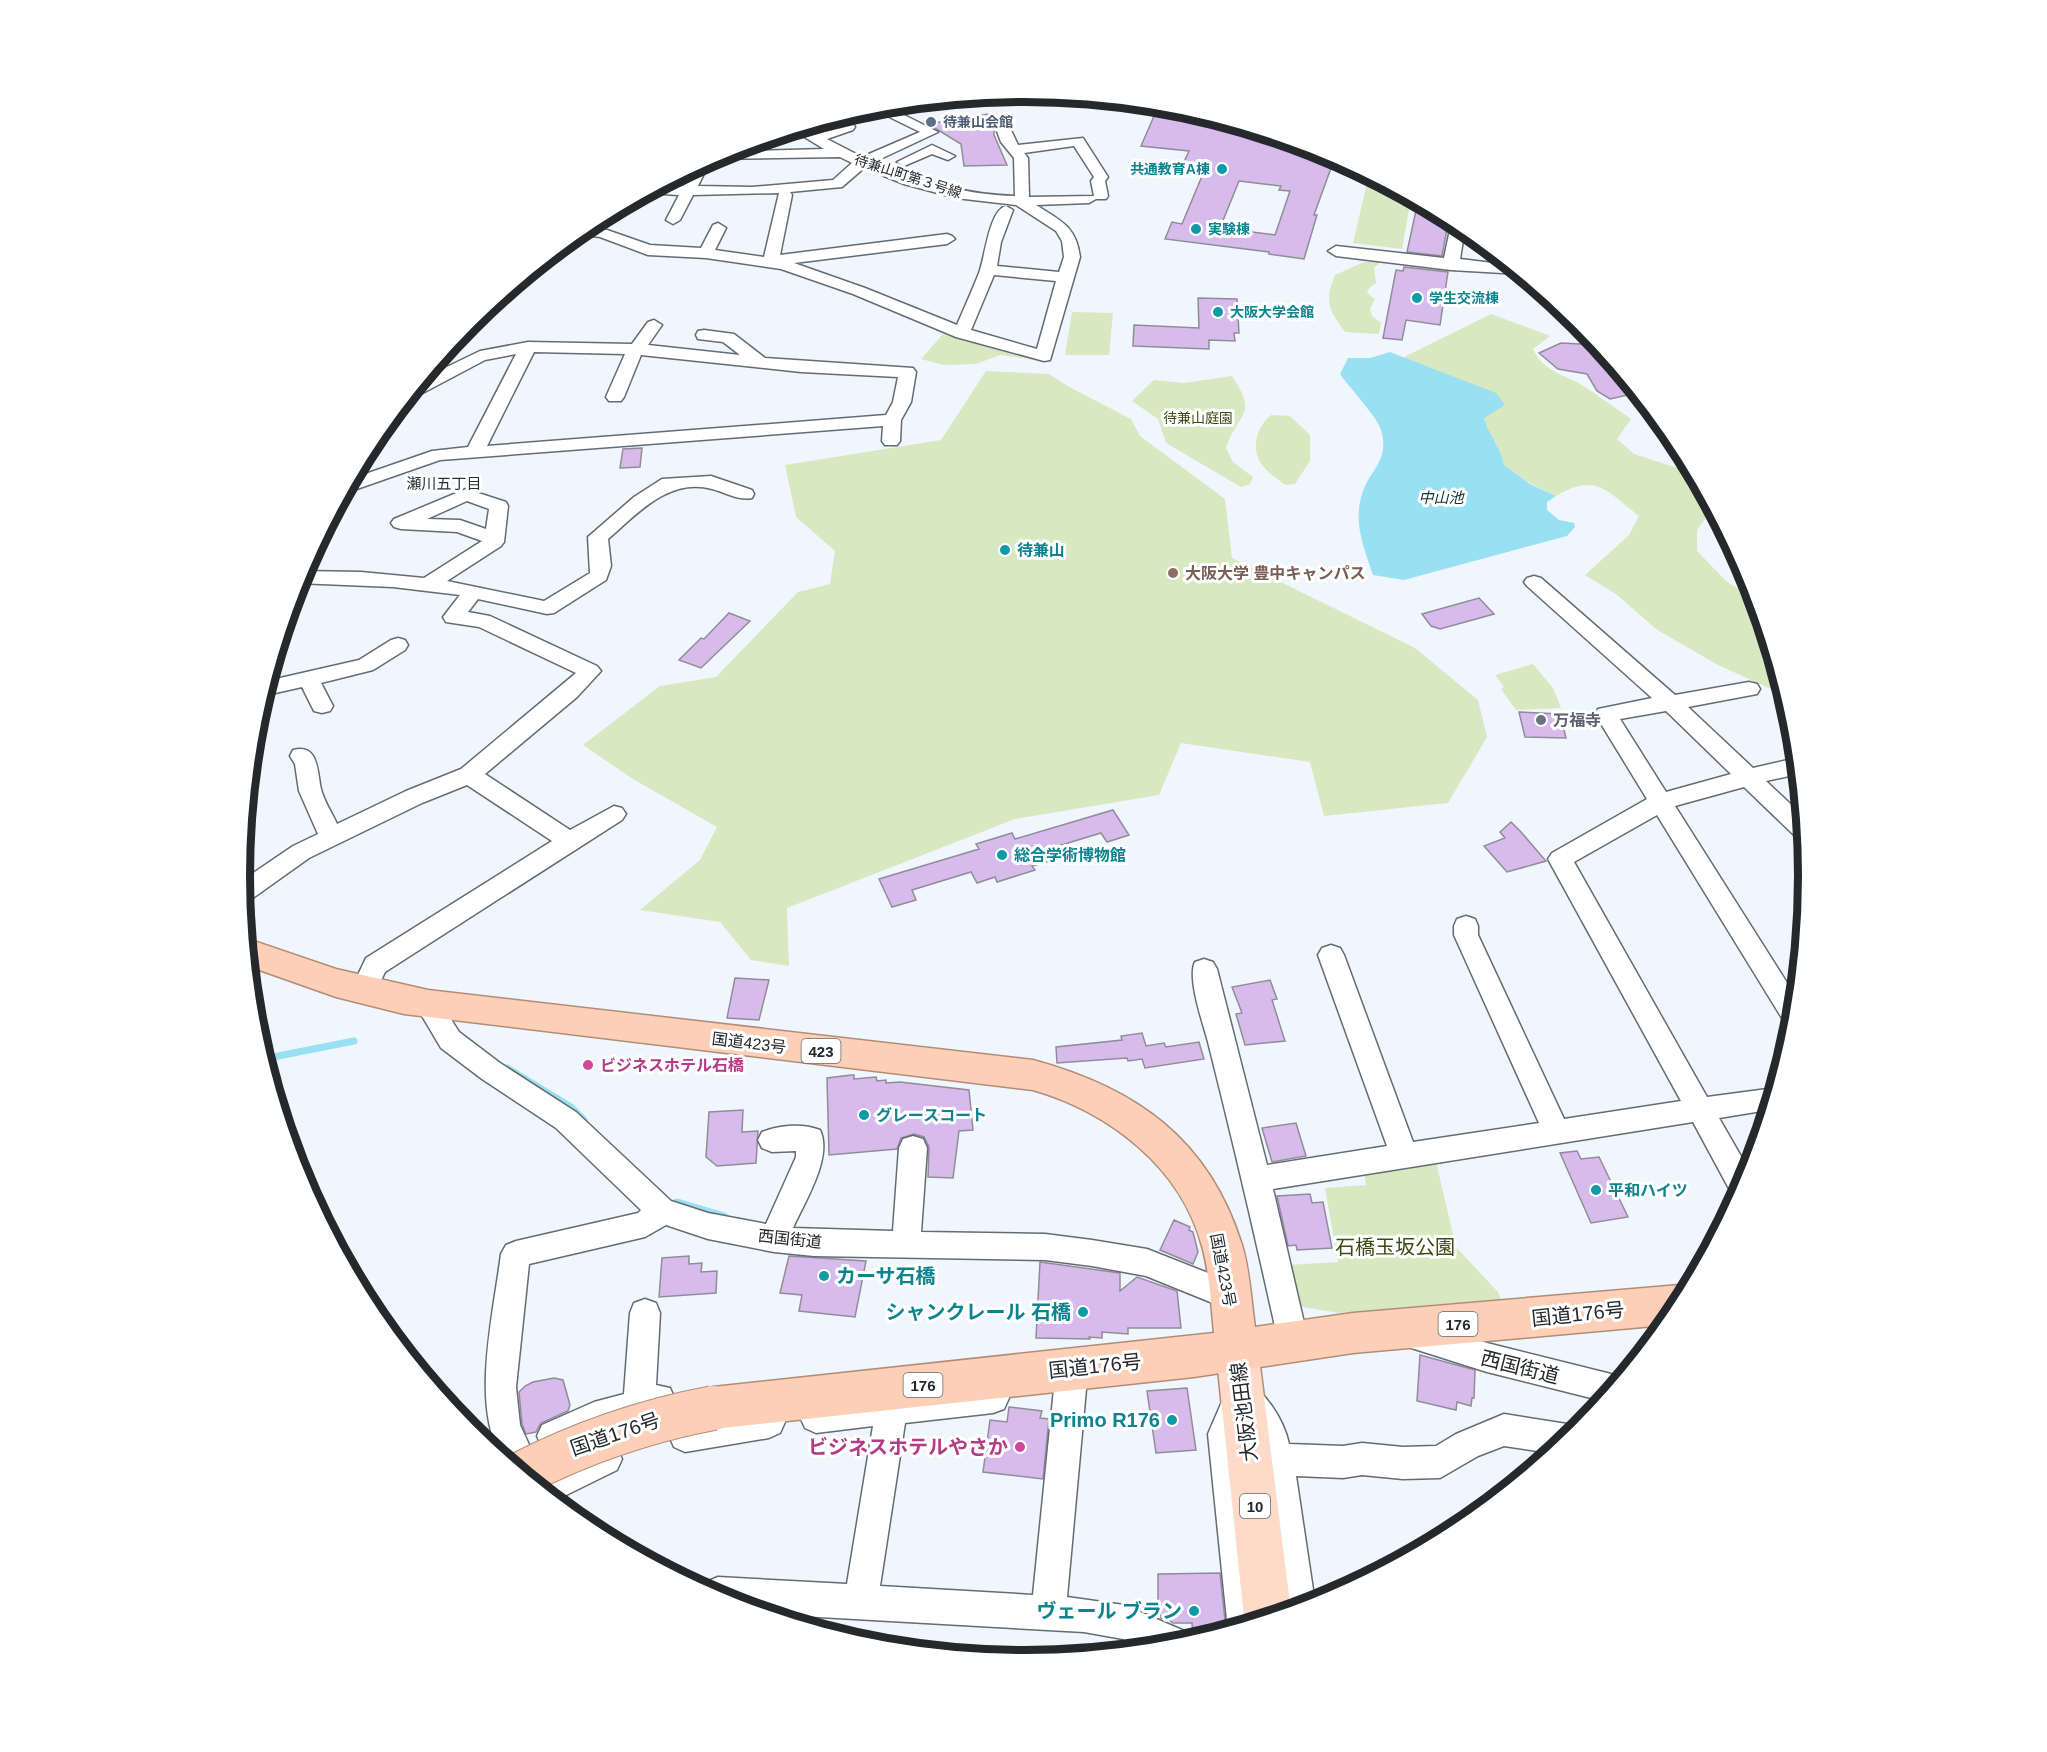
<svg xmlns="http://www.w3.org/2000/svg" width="2047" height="1752" font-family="Arial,'Noto Sans JP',sans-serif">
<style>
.green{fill:#d8e8c0}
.water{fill:#9ae0f3}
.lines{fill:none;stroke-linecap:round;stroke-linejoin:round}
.stream-far1{stroke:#9ae0f3;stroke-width:7}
.stream{stroke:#9ae0f3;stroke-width:9}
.building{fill:#d7bbed;stroke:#928c96;stroke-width:1.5;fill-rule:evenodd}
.minor-casing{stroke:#636c73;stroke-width:3}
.primary-casing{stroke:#b18d79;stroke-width:3}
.trunk-casing{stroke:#b18d79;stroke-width:3}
.minor{fill:#fff;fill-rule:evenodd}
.primary{fill:#fddbc8;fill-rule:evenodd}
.trunk{fill:#fccfb6;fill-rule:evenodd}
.trunk-bridge-casing{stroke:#b18d79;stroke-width:46;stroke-linecap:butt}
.trunk-bridge{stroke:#fccfb6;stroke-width:44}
.service-dot{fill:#5c6f8a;stroke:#fff;stroke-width:2}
.culture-dot{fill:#0f9aa8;stroke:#fff;stroke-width:2}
.education-dot{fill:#8d6e63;stroke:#fff;stroke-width:2}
.worship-dot{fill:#6b7280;stroke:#fff;stroke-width:2}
.hotel-dot{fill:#d1479c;stroke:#fff;stroke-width:2}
.labels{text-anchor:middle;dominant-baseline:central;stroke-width:6;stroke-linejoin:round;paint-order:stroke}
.far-service-label{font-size:14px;font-weight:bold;fill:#4e5e75;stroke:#fff;text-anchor:start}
.far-culture-label{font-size:14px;font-weight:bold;fill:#0d838f;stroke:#fff;text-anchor:start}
.far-street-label{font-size:14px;fill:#25292c;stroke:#fff}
.far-park-label{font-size:14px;fill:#3a4c13;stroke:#fff}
.far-neighbourhood-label{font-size:15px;fill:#283036;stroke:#fff}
.far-water-label{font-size:15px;font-style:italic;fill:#0c2f37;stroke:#fff}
.shield{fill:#fff;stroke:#66696b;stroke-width:1.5}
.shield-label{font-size:15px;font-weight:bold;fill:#25292c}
.culture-label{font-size:16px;font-weight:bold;fill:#0d838f;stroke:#fff;text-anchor:start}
.education-label{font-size:16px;font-weight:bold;fill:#785e54;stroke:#fff;text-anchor:start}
.worship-label{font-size:16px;font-weight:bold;fill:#5b616d;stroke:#fff;text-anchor:start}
.street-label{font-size:16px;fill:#25292c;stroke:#fff}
.hotel-label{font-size:16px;font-weight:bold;fill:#b23c85;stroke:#fff;text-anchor:start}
.near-park-label{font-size:20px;fill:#3a4c13;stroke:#fff}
.near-culture-label{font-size:20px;font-weight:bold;fill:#0d838f;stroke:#fff;text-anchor:end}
.near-street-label{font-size:20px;fill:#25292c;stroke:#fff}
.near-hotel-label{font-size:20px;font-weight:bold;fill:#b23c85;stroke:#fff;text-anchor:end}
.rim{fill:none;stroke:#25292c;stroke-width:8}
</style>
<rect width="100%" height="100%" fill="#eff6fd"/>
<path class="green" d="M 1367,183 L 1389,186 L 1411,198 L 1402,249 L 1353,243 Z
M 1364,262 L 1381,262 L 1374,268 L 1376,283 L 1369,288 L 1367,293 L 1375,299 L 1370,309 L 1372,316 L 1381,323 L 1379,334 L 1345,332 C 1329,311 1324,301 1335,275 Z
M 1072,312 L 1113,313 L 1109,355 L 1065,355 Z
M 1491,314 L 1550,336 L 1533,349 C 1543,372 1562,373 1580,384 C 1598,395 1614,407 1631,419 L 1617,439 L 1634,454 L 1693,473 L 1712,509 L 1697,530 L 1697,551 L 1727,582 L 1755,598 L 1783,691 L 1773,690 L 1716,664 L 1656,629 L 1616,594 L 1585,575 L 1629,535 L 1639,516 C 1607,491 1596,472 1556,496 L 1528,482 L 1504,465 C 1501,448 1489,435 1484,418 L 1404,357 Z
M 943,334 L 1029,359 L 1000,355 L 976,364 L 943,365 L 921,359 Z
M 986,371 L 1049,374 L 1071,388 L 1131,419 L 1140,436 L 1225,499 L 1232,558 L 1415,648 L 1478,700 L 1487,737 L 1448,803 L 1324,816 L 1310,762 L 1181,743 L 1159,795 L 1015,819 L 787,908 L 789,966 L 751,960 L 720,922 L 640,910 L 700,860 L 717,827 L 633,779 L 583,745 L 660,686 L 716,677 L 798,592 L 830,584 L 835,551 L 796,517 L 785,465 L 941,440 Z
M 1232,376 C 1259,416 1238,412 1226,448 L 1233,462 L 1253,477 L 1250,484 L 1241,487 L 1166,443 L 1158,419 L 1132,401 L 1154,380 L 1184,383 Z
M 1271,415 L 1290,416 L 1310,435 L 1310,461 L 1295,484 L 1285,485 C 1278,479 1268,473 1263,466 C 1250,450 1256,427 1271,415 Z
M 1533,664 L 1553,688 L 1561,708 L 1516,710 L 1501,689 L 1504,687 L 1495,675 Z
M 1436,1162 L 1456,1247 L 1498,1292 L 1501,1299 L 1339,1313 L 1297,1306 L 1288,1265 L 1338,1262 L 1325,1188 L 1366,1185 L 1364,1171 Z"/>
<path class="water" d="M 1390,352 L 1496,393 L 1505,405 L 1484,418 C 1489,435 1501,448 1504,465 L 1530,484 L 1556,496 L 1547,502 L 1547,510 L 1559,520 L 1574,523 L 1575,527 L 1567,536 L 1404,580 L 1373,575 C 1364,548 1353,523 1362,494 C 1370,469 1390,461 1381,430 C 1378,418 1349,387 1340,374 L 1348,358 L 1370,358 Z"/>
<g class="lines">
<path class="stream-far1" d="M 263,1059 L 354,1041
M 507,1068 L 571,1107 L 584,1120"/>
<path class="stream" d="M 677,1203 L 724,1217"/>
</g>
<path class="building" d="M 1191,113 L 1203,114 L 1324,151 L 1335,157 L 1314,215 L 1317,215 L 1304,259 L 1269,254 L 1269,252 L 1165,239 L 1172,222 L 1182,224 L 1202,176 L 1179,173 L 1189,151 L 1141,146 L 1154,116 L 1186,120 ZM 1239,181 L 1281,186 L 1279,190 L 1290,191 L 1275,235 L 1220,228 Z
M 988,114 L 994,121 L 994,135 L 1007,165 L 964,166 L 961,144 L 928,124 Z
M 1418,201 L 1449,218 L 1442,256 L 1407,252 Z
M 1404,267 L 1448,272 L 1440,325 L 1406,320 L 1402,340 L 1383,338 L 1396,270 L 1403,271 Z
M 1198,298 L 1237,299 L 1239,333 L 1234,333 L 1235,341 L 1209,340 L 1209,349 L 1133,346 L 1134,325 L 1199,328 Z
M 1561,343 L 1581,344 L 1606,355 L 1628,382 L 1628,395 L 1610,399 L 1597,391 L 1587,374 L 1558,369 L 1539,353 Z
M 642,448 L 640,467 L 620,468 L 623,449 Z
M 1479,598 L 1494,614 L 1440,629 L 1431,626 L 1422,614 Z
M 729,613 L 750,621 L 701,668 L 679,660 L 701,638 L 704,639 Z
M 1519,712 L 1560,714 L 1566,738 L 1525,737 Z
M 1113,810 L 1129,835 L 1107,842 L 1101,833 L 1045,850 L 1050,861 L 1032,866 L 1035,870 L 997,882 L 995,877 L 977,883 L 971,872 L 912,890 L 916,900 L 892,907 L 879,879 L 979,849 L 976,844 L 1012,833 L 1015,839 Z
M 1511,822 L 1521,832 L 1546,861 L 1507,872 L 1484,846 L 1505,838 L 1500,832 Z
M 735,978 L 769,980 L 759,1020 L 727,1018 Z
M 1270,980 L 1277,999 L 1272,1000 L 1285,1041 L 1245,1045 L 1236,1014 L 1242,1013 L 1232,987 Z
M 1142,1033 L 1146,1046 L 1164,1043 L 1166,1047 L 1199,1042 L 1204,1059 L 1145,1068 L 1142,1059 L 1128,1061 L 1127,1058 L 1057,1063 L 1056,1047 L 1122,1040 L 1121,1036 Z
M 851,1075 L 854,1075 L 854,1079 L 876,1077 L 877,1081 L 886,1080 L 886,1083 L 900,1082 L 969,1090 L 973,1130 L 959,1131 L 953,1178 L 928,1177 L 929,1147 L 924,1137 L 914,1134 L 901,1138 L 897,1149 L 829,1155 L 827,1078 Z
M 743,1110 L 742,1132 L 758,1131 L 756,1163 L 717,1166 L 706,1157 L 709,1112 Z
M 1296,1123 L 1306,1156 L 1272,1162 L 1262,1128 Z
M 1577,1151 L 1581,1159 L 1599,1157 L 1628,1217 L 1591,1223 L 1560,1153 Z
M 1310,1194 L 1312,1203 L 1323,1202 L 1332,1248 L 1297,1250 L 1296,1245 L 1288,1246 L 1277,1196 Z
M 1174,1220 L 1190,1227 L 1189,1230 L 1193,1232 L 1198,1252 L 1193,1264 L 1160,1250 Z
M 689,1256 L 689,1264 L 702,1263 L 701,1272 L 717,1271 L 716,1293 L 659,1297 L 662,1258 Z
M 789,1256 L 866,1261 L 855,1317 L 799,1311 L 802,1295 L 780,1293 Z
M 1040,1262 L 1120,1273 L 1120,1291 L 1137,1277 L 1177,1291 L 1181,1328 L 1128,1328 L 1128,1334 L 1102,1332 L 1102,1338 L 1089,1337 L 1090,1339 L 1036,1338 Z
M 1420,1355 L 1475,1370 L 1474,1398 L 1472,1398 L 1471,1406 L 1457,1402 L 1456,1410 L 1417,1401 Z
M 554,1378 L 563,1380 L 570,1405 L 568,1411 L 541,1423 L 536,1432 L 526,1434 L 522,1424 L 519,1392 L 525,1386 L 533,1382 Z
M 1187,1388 L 1196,1450 L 1156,1453 L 1147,1391 Z
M 1009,1407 L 1042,1411 L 1040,1418 L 1049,1419 L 1043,1479 L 983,1472 L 990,1420 L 1007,1422 Z
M 1220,1573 L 1226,1630 L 1197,1639 L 1197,1634 L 1193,1634 L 1192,1623 L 1173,1623 L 1168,1619 L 1161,1618 L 1160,1604 L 1158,1604 L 1158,1574 Z"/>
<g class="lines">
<g class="minor-casing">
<path id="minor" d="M 884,105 L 938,132 L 874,162 C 919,181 965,195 1015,196 L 1014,158 L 1001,142 L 995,126 L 1002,122 L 1009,126 L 1018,145 L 1083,138 L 1108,177 L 1105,181 L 1108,196 L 1106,199 L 1096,199 L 1089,203 L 1036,205 C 1061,221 1076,226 1080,257 L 1050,360 L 1044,361 L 956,337 L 853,294 L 781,269 L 706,258 L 648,255 L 600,237 L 575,234 L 584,227 L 607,230 L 650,245 L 701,248 L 713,225 L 718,223 L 726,228 L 715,250 L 764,257 L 779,193 L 693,195 L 680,220 L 673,224 L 666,220 L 679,195 L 646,193 L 659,186 L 683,186 L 692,168 L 707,160 L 709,163 L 698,186 L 752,187 L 833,180 L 852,163 L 840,157 L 710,159 L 723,152 L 824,149 L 793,130 L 805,126 L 817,134 L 843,124 L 853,124 L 855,127 L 853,130 L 827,139 L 862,157 L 920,132 L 869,107 ZM 1074,146 L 1094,177 L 1091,181 L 1094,196 L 1029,197 L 1028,158 L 1024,153 ZM 864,168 L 904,184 L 956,198 L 1016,205 L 1056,231 L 1062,241 L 1064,257 L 1059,272 L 997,266 L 1001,242 L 1013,210 L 1006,206 C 989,210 985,258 979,273 C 972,291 964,308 957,325 L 865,288 L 794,263 L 947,244 L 955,239 L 952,236 L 947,234 L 780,255 L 792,195 L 790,192 L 842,187 ZM 994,275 L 1056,281 L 1037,349 L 971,330 Z
M 932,145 L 955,156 L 948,160 L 932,154 L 904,166 L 897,162 Z
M 1452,220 L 1465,228 L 1460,259 L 1509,265 L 1520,274 L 1451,270 L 1336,256 L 1328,251 L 1336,246 L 1444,258 Z
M 654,320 L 662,325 L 648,345 L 740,355 L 723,342 L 698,339 L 696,335 L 698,331 L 704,330 L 734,334 L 765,358 L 913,368 L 916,372 L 911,402 L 901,420 L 900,441 L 897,445 L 885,445 L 882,441 L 883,426 L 440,460 L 354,490 L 344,491 L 351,479 L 432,451 L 468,447 L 516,354 L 485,360 L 417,396 L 407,396 L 420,380 L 480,351 L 528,342 L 632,344 L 648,322 ZM 534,352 L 625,354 L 606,397 L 609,401 L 621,401 L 624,397 L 641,355 L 801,372 L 898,377 L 893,402 L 886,415 L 487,446 Z
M 711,476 L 752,490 L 754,494 L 752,498 C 738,501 725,492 712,489 C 669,477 637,514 608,539 L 611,566 L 606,580 L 554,613 L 547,614 L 478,599 L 468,612 L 490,616 L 597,666 L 601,671 L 577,697 L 485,774 L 570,830 L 614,806 L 622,808 L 626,814 L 622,820 L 385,972 L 372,999 L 363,1002 L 354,999 L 350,992 L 366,958 L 552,841 L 467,785 L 422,803 L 309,858 L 250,900 L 242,902 L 240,882 L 293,846 L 318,834 L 299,791 L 295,764 L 290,756 L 293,750 C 319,743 317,772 321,789 C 324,801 332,813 337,824 L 406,791 L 461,769 L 576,673 L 479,627 L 446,622 L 443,617 L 460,595 L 393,587 L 297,583 L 301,571 L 361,572 L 424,578 L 482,541 L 457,532 L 401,529 L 394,527 L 391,523 L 394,519 L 466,489 L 506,502 L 508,506 L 504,542 L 501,546 L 447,581 L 544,601 L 590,573 L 588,537 L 634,497 L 662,479 ZM 467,501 L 489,509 L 486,529 L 460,520 L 427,519 Z
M 1534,576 L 1541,578 L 1675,695 L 1749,682 L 1757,684 L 1760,689 L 1757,694 L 1688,707 L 1753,768 L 1796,758 L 1798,774 L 1766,781 L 1802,815 L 1804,838 L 1795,836 L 1744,787 L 1675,806 L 1796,997 L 1793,1026 L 1785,1023 L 1657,815 L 1574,862 L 1707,1097 L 1775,1088 L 1768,1110 L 1719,1118 L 1750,1172 L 1737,1197 L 1733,1196 L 1693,1122 L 1273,1189 L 1308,1340 L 1304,1350 L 1293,1355 L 1282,1350 L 1278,1340 C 1256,1240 1233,1141 1208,1042 C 1203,1023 1187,978 1195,962 L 1204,959 L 1213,962 L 1217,969 L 1267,1165 L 1387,1146 L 1318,955 L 1322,948 L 1331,945 L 1340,948 L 1344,955 L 1413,1142 L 1539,1123 L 1454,935 L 1454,926 L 1457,919 L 1466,916 L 1475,919 L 1478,926 L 1478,935 L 1564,1119 L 1681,1101 L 1548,859 L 1552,853 L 1647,799 L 1595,714 L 1598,709 L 1652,698 L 1527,586 L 1524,582 L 1527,578 ZM 1666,711 L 1731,774 L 1666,792 L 1620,719 Z
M 398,638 L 405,640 L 408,645 L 405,650 L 373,670 L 321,683 L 333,706 L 330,711 L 322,713 L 314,711 L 302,687 L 262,696 L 267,681 L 359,660 L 391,640 Z
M 428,994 L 437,997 L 459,1032 L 500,1063 L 576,1112 L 671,1201 L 708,1213 L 766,1224 L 796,1157 L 796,1151 L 772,1152 L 762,1148 L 758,1140 L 762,1132 C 779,1125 803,1123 820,1130 C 833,1157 805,1201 793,1228 L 893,1231 L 899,1148 L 903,1139 L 913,1136 L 923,1139 L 927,1148 L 921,1232 L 1045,1234 L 1092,1240 L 1147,1249 L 1241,1286 L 1245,1296 L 1241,1306 L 1230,1310 L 1146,1276 L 1092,1266 L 1045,1260 L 814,1256 L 774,1252 L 708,1239 L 666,1225 L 645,1237 L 529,1264 L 516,1387 L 520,1425 L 542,1473 L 606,1443 L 617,1448 L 622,1459 L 617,1470 L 554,1501 C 541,1490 509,1469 502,1457 C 470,1407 494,1311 501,1254 L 506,1245 L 516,1241 L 638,1213 L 641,1210 L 556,1128 L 482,1079 L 441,1048 L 415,1004 L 419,997 Z
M 645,1299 L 656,1303 L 660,1313 L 656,1385 L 670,1388 L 675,1399 L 670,1410 L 597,1433 L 553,1452 L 542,1447 L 537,1436 L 542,1425 L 594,1402 L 624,1394 L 630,1313 L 634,1303 Z
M 1413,1321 L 1487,1343 L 1623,1377 L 1603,1401 L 1487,1372 L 1402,1345 L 1398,1335 L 1402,1325 Z
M 1070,1374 L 1081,1378 L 1086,1389 L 1067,1597 L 1124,1605 L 1189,1633 L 1192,1641 L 1176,1645 L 1145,1649 L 1123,1639 L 1084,1632 L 766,1614 L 723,1601 L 701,1589 L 706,1582 L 718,1577 L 847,1584 L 873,1426 L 816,1433 L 805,1428 L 800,1417 L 805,1406 L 816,1401 L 993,1383 L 1004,1387 L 1009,1398 L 1004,1409 L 993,1413 L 905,1423 L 880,1586 L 1033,1595 L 1054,1389 L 1059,1378 Z
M 1241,1379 C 1264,1388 1284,1420 1289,1444 L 1343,1446 L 1362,1443 L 1403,1447 L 1436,1446 L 1456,1434 L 1504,1414 L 1567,1424 L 1579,1430 L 1551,1453 L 1504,1446 L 1478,1456 L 1440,1478 L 1403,1479 L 1362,1475 L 1343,1478 L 1296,1476 L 1315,1603 L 1284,1613 L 1261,1459 L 1257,1440 L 1244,1424 L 1240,1434 L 1260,1620 L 1228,1630 L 1208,1434 L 1230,1383 Z
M 769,1406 L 780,1411 L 785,1422 L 780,1433 L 769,1438 L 685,1452 L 674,1447 L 669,1436 L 674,1425 L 685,1420 Z"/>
</g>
<g class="primary-casing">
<path id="primary" d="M 1237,1330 L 1252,1336 L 1258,1350 L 1291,1611 L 1247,1624 L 1244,1618 L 1216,1350 L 1222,1336 Z"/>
</g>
<g class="trunk-casing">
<path id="trunk" d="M 245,938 L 336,969 L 428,990 L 1033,1060 C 1136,1088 1209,1139 1242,1245 C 1250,1271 1251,1300 1255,1327 L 1353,1313 L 1680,1285 L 1688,1288 L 1676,1312 L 1665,1325 L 1353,1353 L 1194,1377 L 713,1429 L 698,1423 L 691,1408 L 698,1393 L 713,1387 L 1214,1333 C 1211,1305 1210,1274 1202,1246 C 1181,1167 1109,1112 1033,1090 L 404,1014 L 336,997 L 248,966 Z"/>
</g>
<use href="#minor" class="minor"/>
<use href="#primary" class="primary"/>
<use href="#trunk" class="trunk"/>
<g class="trunk-bridge-casing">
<path id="trunk-bridge" d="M 521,1474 C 583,1442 645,1421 713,1408"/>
</g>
<use href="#trunk-bridge" class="trunk-bridge"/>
</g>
<circle class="service-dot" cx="931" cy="122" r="6"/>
<g class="culture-dot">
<circle cx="1222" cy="169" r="6"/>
<circle cx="1196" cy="229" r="6"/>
<circle cx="1417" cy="298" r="6"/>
<circle cx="1218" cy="312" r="6"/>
<circle cx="1005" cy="550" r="6"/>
<circle cx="1002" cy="855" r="6"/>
<circle cx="864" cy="1115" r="6"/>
<circle cx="1596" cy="1190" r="6"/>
<circle cx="824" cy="1276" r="6"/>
<circle cx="1083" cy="1312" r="6"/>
<circle cx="1172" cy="1420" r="6"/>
<circle cx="1194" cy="1611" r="6"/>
</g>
<circle class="education-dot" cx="1173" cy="573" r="6"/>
<circle class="worship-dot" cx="1541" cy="720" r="6"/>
<g class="hotel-dot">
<circle cx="588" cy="1065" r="6"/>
<circle cx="1020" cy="1447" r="6"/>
</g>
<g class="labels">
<g class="far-service-label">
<text x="943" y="122">待兼山会館</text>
</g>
<g class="far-culture-label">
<text x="1210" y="169" text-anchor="end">共通教育A棟</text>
<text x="1208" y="229">実験棟</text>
<text x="1429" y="298">学生交流棟</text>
<text x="1230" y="312">大阪大学会館</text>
</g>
<g class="far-street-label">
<text transform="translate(908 176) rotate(18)">待兼山町第３号線</text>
</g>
<g class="far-park-label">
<text x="1198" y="418">待兼山庭園</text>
</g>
<g class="far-neighbourhood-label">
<text x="444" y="483">瀬川五丁目</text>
</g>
<g class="far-water-label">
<text x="1441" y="497">中山池</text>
</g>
<g class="shield">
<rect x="801.5" y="1039" width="39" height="24" rx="4.5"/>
<rect x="1438.5" y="1312" width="39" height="24" rx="4.5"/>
<rect x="903.5" y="1373" width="39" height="24" rx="4.5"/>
<rect x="1240" y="1494" width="30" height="24" rx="4.5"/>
</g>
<g class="shield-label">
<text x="821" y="1051">423</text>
<text x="1458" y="1324">176</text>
<text x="923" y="1385">176</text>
<text x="1255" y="1506">10</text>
</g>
<g class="culture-label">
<text x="1017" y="550">待兼山</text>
<text x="1014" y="855">総合学術博物館</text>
<text x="876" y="1115">グレースコート</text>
<text x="1608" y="1190">平和ハイツ</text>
</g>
<g class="education-label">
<text x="1185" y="573">大阪大学 豊中キャンパス</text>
</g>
<g class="worship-label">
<text x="1553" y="720">万福寺</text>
</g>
<g class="street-label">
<text transform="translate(749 1043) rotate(7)">国道423号</text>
<text transform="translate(790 1239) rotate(6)">西国街道</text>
<text transform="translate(1223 1270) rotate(79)">国道423号</text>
</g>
<g class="hotel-label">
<text x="600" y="1065">ビジネスホテル石橋</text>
</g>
<g class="near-park-label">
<text x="1395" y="1247">石橋玉坂公園</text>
</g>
<g class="near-culture-label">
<text x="836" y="1276" text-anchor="start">カーサ石橋</text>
<text x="1071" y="1312">シャンクレール 石橋</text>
<text x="1160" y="1420">Primo R176</text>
<text x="1182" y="1611">ヴェール ブラン</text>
</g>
<g class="near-street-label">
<text transform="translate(1578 1314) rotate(-6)">国道176号</text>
<text transform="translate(1095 1366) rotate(-6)">国道176号</text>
<text transform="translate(1520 1367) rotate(14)">西国街道</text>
<text transform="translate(1244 1412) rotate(-97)">大阪池田線</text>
<text transform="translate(615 1434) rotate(-19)">国道176号</text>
</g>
<g class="near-hotel-label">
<text x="1008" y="1447">ビジネスホテルやさか</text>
</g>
</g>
<path d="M0 0H2047V1752H0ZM250 876a774 774 0 1 1 1548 0a774 774 0 1 1-1548 0Z" fill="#fff" fill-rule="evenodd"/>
<path class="rim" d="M250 876a774 774 0 1 1 1548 0a774 774 0 1 1-1548 0Z"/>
</svg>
